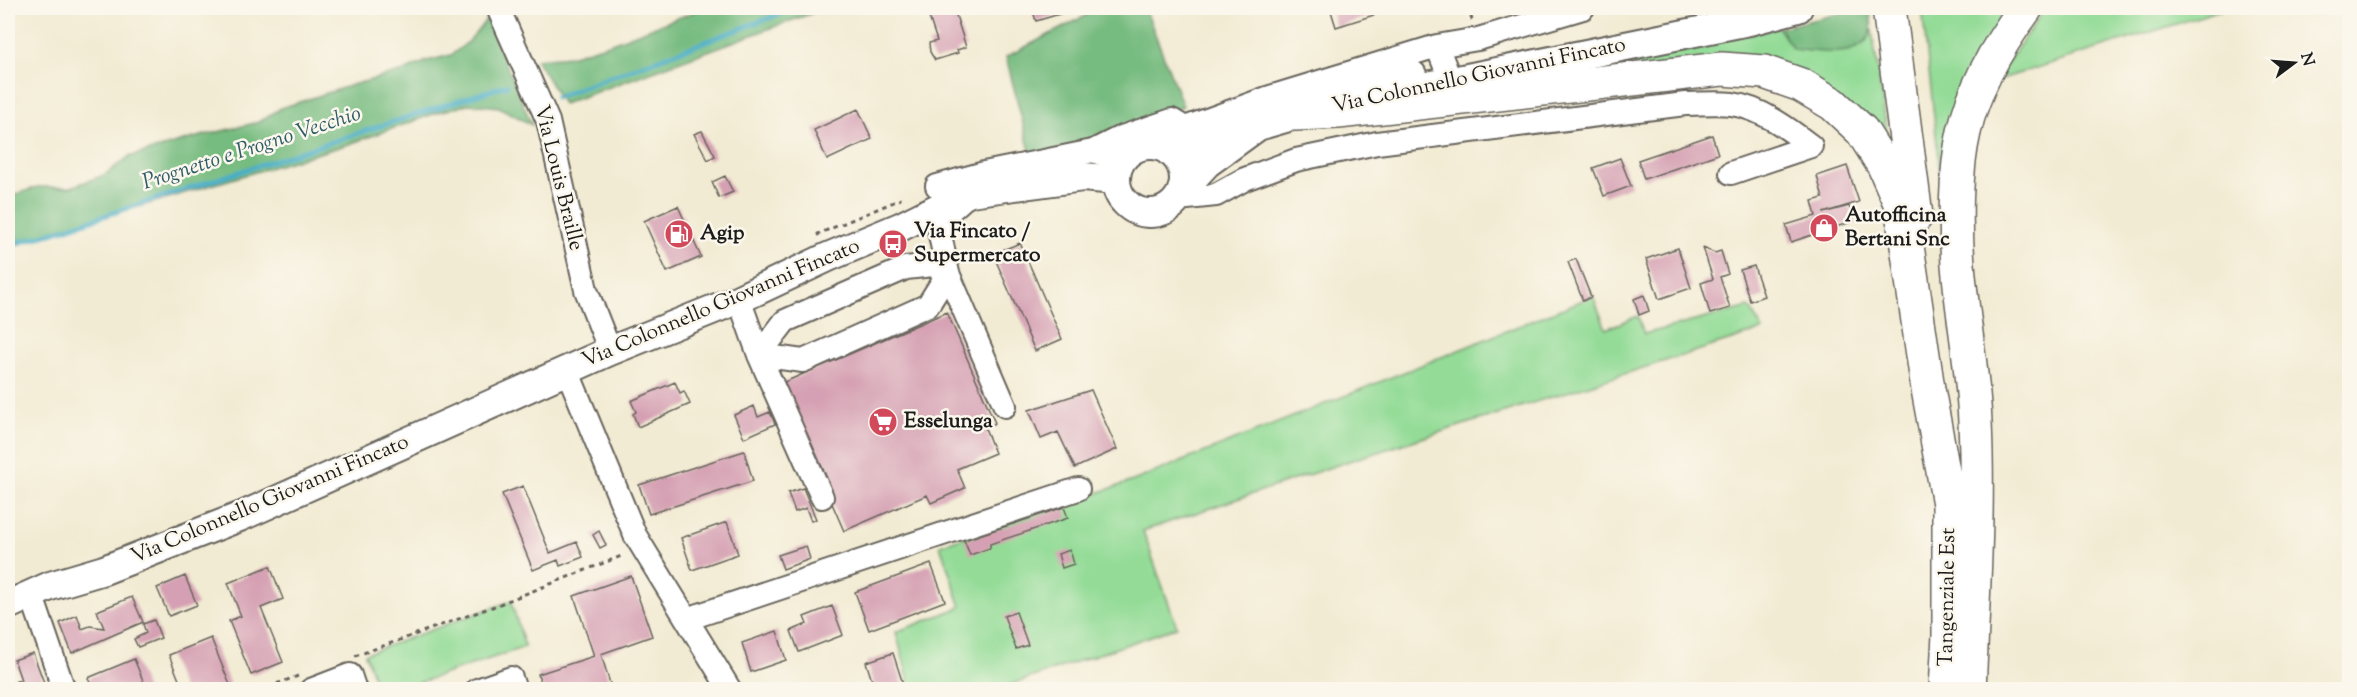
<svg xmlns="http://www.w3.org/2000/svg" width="2357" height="697" font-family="'Sorts Mill Goudy',serif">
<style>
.green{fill:#93db96;stroke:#587c59;stroke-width:1.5}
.forest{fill:#76bb7f;stroke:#496c4e;stroke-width:1.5}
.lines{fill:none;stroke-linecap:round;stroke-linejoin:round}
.stream{stroke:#45acc4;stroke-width:5}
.building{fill:#d5a0b3}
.minor-casing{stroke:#67645c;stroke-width:26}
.major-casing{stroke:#67645c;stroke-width:32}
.highway-casing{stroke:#67645c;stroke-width:36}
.path{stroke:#67645c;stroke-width:3;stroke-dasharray:4.5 4.5;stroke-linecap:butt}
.minor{stroke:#fff;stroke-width:22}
.major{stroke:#fff;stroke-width:28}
.highway{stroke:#fff;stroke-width:33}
.labels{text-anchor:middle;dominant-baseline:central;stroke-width:5;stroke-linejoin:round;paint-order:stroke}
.street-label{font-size:21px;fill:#1c1c1c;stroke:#fbf7ec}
.poi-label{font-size:21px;font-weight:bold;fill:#1c1c1c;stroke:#fbf7ec;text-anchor:start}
.water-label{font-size:22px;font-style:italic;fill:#2e5d68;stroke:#fbf7ec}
</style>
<rect width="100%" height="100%" fill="#fbf7ec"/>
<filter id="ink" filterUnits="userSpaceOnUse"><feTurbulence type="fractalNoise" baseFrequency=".0167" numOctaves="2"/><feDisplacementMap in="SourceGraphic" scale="12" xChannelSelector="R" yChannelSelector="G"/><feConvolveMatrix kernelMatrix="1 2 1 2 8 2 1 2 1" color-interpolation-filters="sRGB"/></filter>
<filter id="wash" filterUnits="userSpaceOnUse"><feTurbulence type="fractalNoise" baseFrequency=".008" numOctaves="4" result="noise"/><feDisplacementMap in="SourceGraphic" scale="24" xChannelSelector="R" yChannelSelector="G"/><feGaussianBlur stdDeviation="1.35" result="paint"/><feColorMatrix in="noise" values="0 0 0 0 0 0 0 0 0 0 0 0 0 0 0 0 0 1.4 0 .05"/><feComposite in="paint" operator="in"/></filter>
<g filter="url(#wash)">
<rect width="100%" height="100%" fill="#f2ebd3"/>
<path class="green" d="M 1922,8 L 2013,8 L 1944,208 Z
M 2045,8 L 2227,8 L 1995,81 Z
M 1779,28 L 1793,49 L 1864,43 L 1872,31 L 1893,172 L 1801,81 L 1492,85 Z
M 1593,296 L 1606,329 L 1638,316 L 1644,334 L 1749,307 L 1763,330 L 1349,461 L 1143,531 L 1177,627 L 995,690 L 911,689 L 896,632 L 961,607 L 940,545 L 1133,481 Z
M 511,601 L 525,647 L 400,689 L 378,689 L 365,654 Z"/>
<path class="forest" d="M 704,8 L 826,8 L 563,104 L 536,59 L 570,56 L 609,44 Z
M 1085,8 L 1145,8 L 1183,106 L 1126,131 L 1032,159 L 1006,57 L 1087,15 Z
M 1863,8 L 1869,8 C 1870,14 1873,25 1871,31 C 1863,61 1815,51 1793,49 L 1779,28 Z
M 487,19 L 532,125 L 499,107 L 469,104 L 439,112 L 349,144 L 128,210 L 60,228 L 8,249 L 8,197 L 37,187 L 71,187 L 104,175 L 129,157 L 197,137 L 259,122 L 281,108 L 352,85 L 404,71 L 427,61 L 451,55 L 468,42 Z"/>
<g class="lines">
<path class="stream" d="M 556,97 L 796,8
M 8,245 L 42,236 L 507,85"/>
</g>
<g id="blocks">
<path class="building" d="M 1032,8 L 1072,8 L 1073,10 L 1036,21 Z
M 1342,8 L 1378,8 L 1380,13 L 1336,27 L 1331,11 Z
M 954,9 L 966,47 L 957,50 L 958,53 L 935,60 L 930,52 L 929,43 L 937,41 L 929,17 Z
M 858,109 L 872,139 L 827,160 L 814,130 Z
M 702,131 L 715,156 L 708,160 L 694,134 Z
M 1712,135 L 1718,154 L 1644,179 L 1638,160 Z
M 1620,158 L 1631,186 L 1604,196 L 1593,168 Z
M 1847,166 L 1859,202 L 1823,213 L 1849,206 L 1854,221 L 1791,242 L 1786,225 L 1816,216 L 1812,201 L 1823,198 L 1817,176 Z
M 725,176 L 733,192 L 719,198 L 712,182 Z
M 678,206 L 701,257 L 667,272 L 644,221 Z
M 1020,243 L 1062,339 L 1035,351 L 993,254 Z
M 1678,248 L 1691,288 L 1659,299 L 1646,259 Z
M 1703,248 L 1715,253 L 1721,251 L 1728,274 L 1720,277 L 1730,308 L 1710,314 L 1701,283 L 1713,279 Z
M 1576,259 L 1591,297 L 1583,301 L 1568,262 Z
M 1754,266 L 1764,296 L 1750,301 L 1740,270 Z
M 1644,295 L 1649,311 L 1639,315 L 1634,299 Z
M 947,312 L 995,423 L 985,428 L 995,453 L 957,469 L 965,488 L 931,503 L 927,495 L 844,531 L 780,384 Z
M 675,382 L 680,393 L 684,391 L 690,404 L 638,427 L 633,414 L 636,412 L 631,401 Z
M 1091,390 L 1117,449 L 1075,468 L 1058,432 L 1041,439 L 1029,410 Z
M 754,406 L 758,417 L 770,412 L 775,424 L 744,438 L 734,415 Z
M 744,451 L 753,481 L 649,514 L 639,485 Z
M 523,486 L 550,553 L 577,542 L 583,557 L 560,566 L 558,560 L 533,570 L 502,494 Z
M 803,488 L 811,507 L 816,519 L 811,521 L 806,508 L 795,512 L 788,493 Z
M 1064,507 L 1068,518 L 990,544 L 990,548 L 970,555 L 964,540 Z
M 727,522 L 738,554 L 692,570 L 681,538 Z
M 599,531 L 606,545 L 600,548 L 593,535 Z
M 806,546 L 810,559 L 783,569 L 778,555 Z
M 1070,550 L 1074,564 L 1062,568 L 1058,554 Z
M 931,564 L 945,601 L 869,630 L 855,592 Z
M 270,566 L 283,599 L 261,608 L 283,662 L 251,675 L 229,621 L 241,616 L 228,583 Z
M 185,576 L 197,605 L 169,616 L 157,588 Z
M 631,576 L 652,636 L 601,654 L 612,690 L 543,690 L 538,674 L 594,656 L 574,596 Z
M 132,597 L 143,622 L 72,653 L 60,623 L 77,615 L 82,629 L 90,626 L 104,628 L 97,611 Z
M 832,606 L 843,635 L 799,652 L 791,631 L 807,624 L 804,617 Z
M 1016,612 L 1028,645 L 1016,649 L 1004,616 Z
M 154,620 L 161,638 L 138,647 L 134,639 L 146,633 L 143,624 Z
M 777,631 L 786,660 L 751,672 L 742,643 Z
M 211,638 L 232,690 L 183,690 L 169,655 Z
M 33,653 L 46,688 L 19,690 L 16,681 L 21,680 L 14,660 Z
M 893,653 L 905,690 L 875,690 L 866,662 Z
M 134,659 L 147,690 L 93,690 L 88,678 Z"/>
</g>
</g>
<g filter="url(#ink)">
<use href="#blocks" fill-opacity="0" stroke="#67645c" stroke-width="1.5"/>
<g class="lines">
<g class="minor-casing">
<path id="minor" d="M 498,8 L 548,121 L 586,290 L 610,351
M 1446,69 L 1437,46 L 1478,39 L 1583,8
M 1161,147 L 1185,128 L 1267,98 L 1437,46
M 1093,151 L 1121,161
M 937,186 L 984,173 L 1093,151 L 1119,138 L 1172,120 L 1185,128
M 1178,199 L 1216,195 L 1245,179 L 1296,160 L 1377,143 L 1685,104 C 1700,104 1717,102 1732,104 C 1761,108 1789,129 1811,146 L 1731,173
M 961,201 L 943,217 L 939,230 L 948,273 L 1005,406
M 933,265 L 948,273 L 928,305 L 803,361 L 759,355 L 785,321 L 906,268 Z
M 739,299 L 759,355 L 822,497
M 567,370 L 635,535 L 730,690
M 36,608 L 64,690
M 687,619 L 1078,489
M 311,690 L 350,675 L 355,690
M 477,690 L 511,678 L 515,690"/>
</g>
<g class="major-casing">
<path id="major" d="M 1393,93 L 1749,21 L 1798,8
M 1291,102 L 1340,89 L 1412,75
M1116 179a34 34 0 1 1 68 0a34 34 0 1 1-68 0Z
M 1170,152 L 1196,145 L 1237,124
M 1182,190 L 1207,163 L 1258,126 L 1316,109
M 8,605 L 50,586 L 104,570 L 242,516 L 610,351 L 739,299 L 828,257 L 900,227 L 970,192 L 1083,177 L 1116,180"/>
</g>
<g class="highway-casing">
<path id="highway" d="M 1889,8 L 1916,216
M 1295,114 L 1338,112 L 1722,69 L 1764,72 L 1801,85 L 1833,104 L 1862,131 L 1884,166 L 1901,205 L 1928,389 L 1949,504
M 1946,690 L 1949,635 L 1949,504 L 1947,482
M 1969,690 C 1973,600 1979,511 1975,422 C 1973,369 1962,316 1958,264 C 1955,225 1955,170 1964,132 C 1974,87 1999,44 2026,8"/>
</g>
<path class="path" d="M 1468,8 L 1472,20
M 819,236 L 818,234 L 901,199
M 355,656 L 492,607 L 624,555
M 260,690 L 298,676
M 1913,690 L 1913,682"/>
<use href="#minor" class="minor"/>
<use href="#major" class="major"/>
<use href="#highway" class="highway"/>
</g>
</g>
<defs>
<g id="shop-disc" transform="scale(1.5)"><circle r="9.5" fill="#d1495b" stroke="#fbf7ec"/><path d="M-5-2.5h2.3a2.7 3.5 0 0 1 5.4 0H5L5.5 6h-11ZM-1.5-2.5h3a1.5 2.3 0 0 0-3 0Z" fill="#fff"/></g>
<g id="fuel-disc" transform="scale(1.5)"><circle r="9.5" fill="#d1495b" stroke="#fbf7ec"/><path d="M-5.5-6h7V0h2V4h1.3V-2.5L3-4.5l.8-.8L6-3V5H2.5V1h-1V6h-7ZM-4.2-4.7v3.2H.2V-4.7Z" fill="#fff"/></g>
<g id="bus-disc" transform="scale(1.5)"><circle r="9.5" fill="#d1495b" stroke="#fbf7ec"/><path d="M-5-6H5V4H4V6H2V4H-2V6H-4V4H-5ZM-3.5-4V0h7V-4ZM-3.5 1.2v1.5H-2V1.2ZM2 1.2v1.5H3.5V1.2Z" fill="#fff"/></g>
<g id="supermarket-disc" transform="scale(1.5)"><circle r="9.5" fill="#d1495b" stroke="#fbf7ec"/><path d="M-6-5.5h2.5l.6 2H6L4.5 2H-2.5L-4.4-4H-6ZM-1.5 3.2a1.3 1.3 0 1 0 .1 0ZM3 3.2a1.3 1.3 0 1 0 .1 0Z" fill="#fff"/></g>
</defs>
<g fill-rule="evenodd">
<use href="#shop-disc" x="1824" y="228"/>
<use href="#fuel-disc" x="679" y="234"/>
<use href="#bus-disc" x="893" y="244"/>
<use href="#supermarket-disc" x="883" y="422"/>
</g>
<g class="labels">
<g class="street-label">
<text transform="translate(1479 76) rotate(-12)">Via Colonnello Giovanni Fincato</text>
<text transform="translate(558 178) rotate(76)">Via Louis Braille</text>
<text transform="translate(721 304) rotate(-23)">Via Colonnello Giovanni Fincato</text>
<text transform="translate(270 500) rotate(-23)">Via Colonnello Giovanni Fincato</text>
<text transform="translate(1948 597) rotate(-89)">Tangenziale Est</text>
</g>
<g class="poi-label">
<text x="1845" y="216">Autofficina<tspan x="1845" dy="24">Bertani Snc</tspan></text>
<text x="914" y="232">Via Fincato /<tspan x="914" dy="24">Supermercato</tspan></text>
<text x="700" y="234">Agip</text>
<text x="904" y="422">Esselunga</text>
</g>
<g class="water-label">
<text transform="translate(252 149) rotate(-18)">Prognetto e Progno Vecchio</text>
</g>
</g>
<rect width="2357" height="697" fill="none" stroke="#fbf7ec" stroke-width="30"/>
<g transform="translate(2294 63) rotate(74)" stroke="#fbf7ec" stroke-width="4.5" paint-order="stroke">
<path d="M0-4.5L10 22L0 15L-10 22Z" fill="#1c1c1c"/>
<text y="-9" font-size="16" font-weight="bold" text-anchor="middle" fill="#1c1c1c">N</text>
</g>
</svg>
